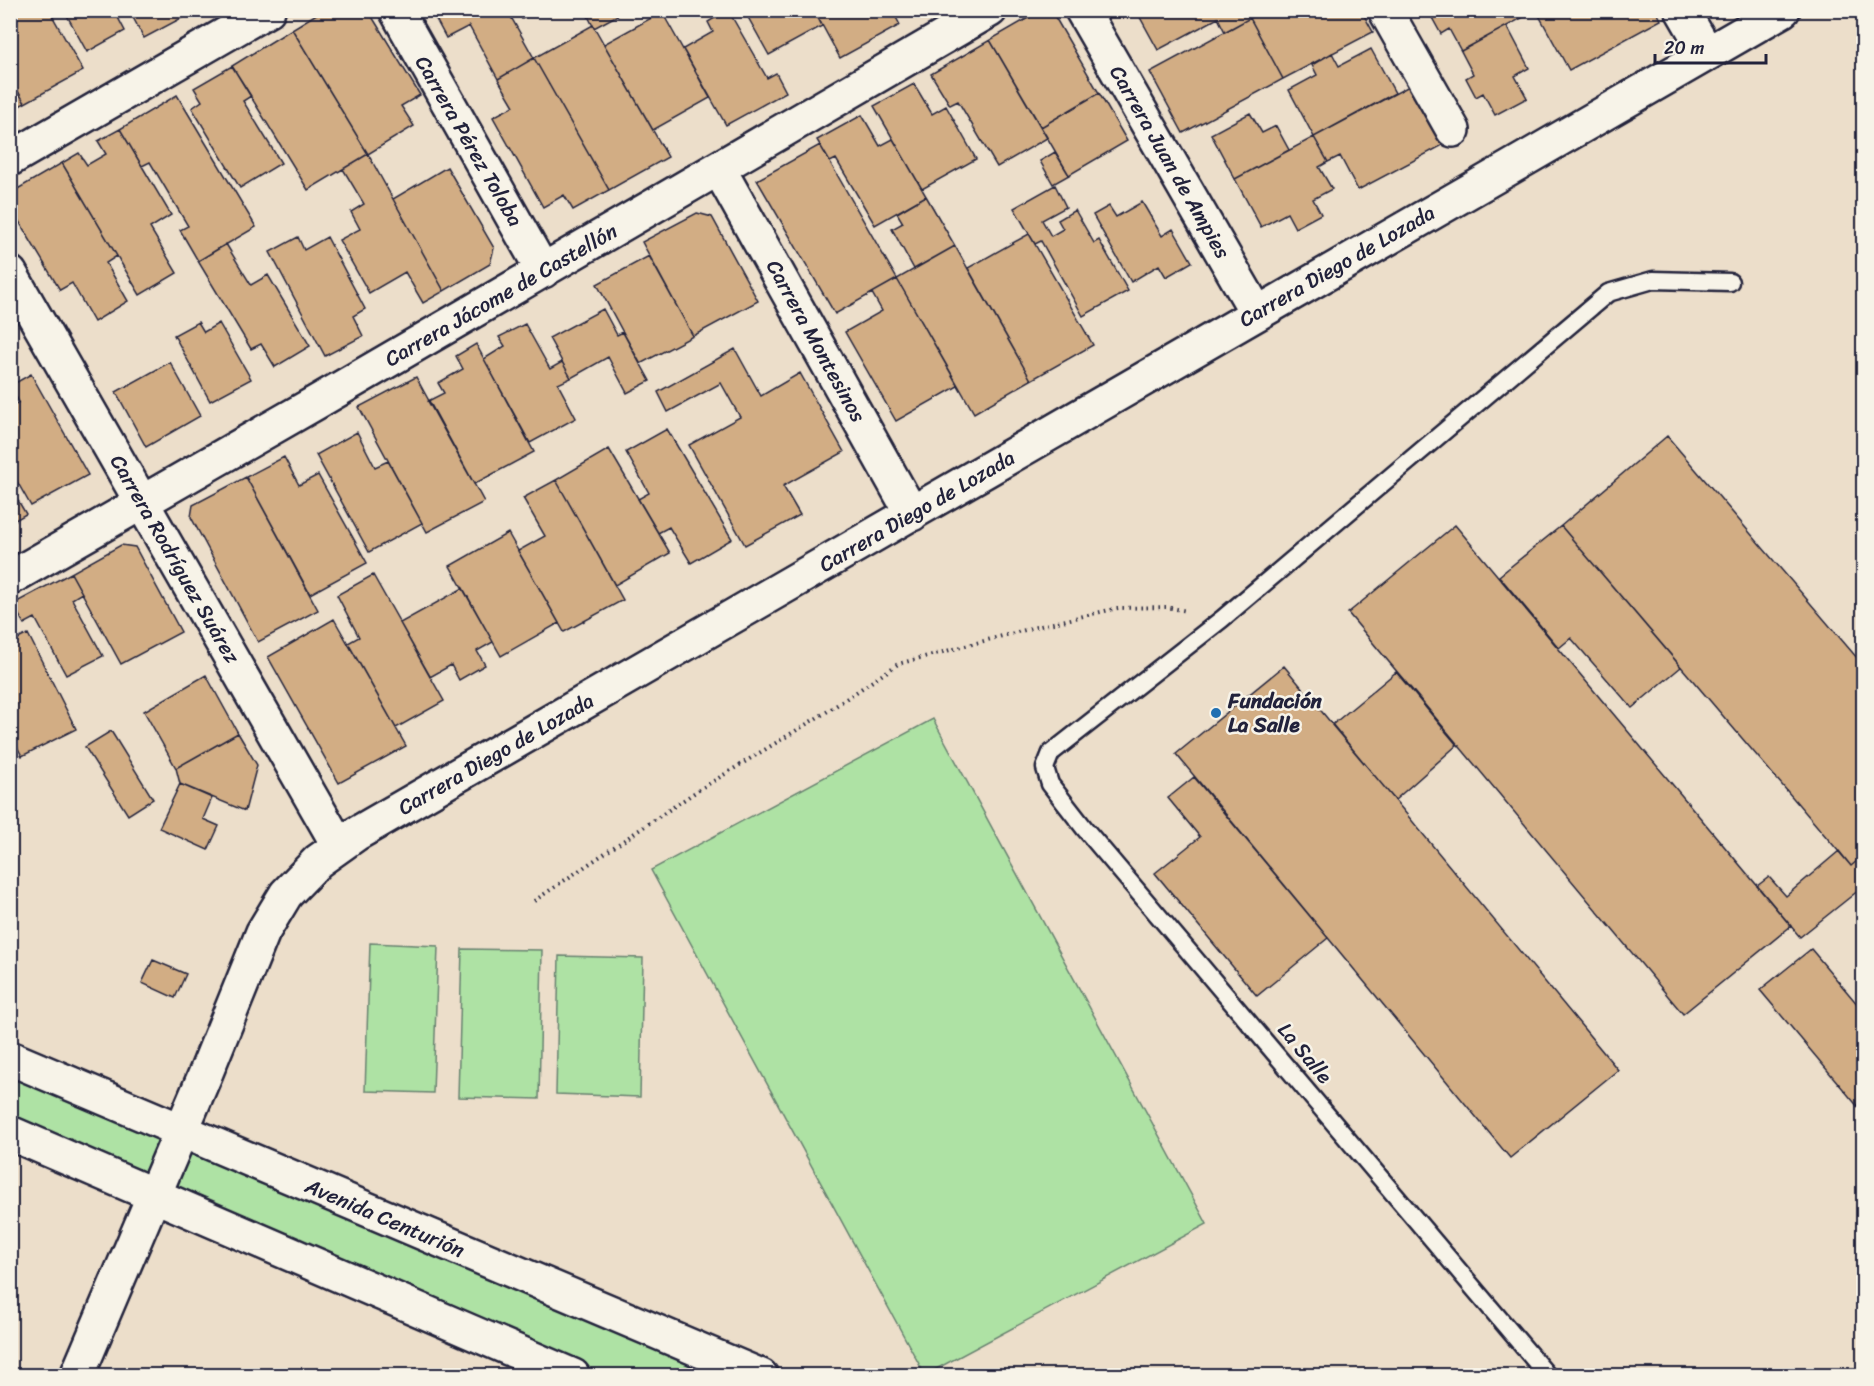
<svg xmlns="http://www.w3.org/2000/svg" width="1874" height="1386" font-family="Sriracha,sans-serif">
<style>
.green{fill:#aee2a4;stroke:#688270;stroke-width:1.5}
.building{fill:#d2ad84;stroke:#22223b;stroke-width:1.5}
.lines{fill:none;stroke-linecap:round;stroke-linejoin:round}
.lane-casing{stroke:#22223b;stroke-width:21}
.street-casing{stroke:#22223b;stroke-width:38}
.path{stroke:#22223b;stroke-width:4;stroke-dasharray:1.5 4.5;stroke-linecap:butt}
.lane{stroke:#f7f3e8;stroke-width:16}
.street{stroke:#f7f3e8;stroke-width:33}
.poi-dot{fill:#1f6fb2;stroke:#f7f3e8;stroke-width:2}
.labels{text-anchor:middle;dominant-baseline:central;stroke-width:5;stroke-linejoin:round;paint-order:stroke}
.street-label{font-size:21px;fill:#22223b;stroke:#f7f3e8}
.poi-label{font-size:21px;font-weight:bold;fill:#22223b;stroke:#f7f3e8;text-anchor:start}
</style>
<rect width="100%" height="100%" fill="#ecdeca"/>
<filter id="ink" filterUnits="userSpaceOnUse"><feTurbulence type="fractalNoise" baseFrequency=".0167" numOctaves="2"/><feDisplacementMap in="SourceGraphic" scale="12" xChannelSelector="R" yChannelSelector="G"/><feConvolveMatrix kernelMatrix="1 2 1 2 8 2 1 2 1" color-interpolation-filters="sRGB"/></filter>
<g filter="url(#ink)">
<path class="green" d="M 933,719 L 1207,1224 L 925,1375 L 651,870 Z
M 370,943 L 438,946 L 433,1093 L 365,1091 Z
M 462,949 L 542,950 L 539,1099 L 458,1097 Z
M 559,956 L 643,958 L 640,1097 L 556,1094 Z
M 11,1058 L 761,1375 L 573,1375 L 11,1133 Z"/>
<path class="building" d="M 10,10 L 49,10 L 83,71 L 25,103 L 10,78 Z
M 64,10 L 114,10 L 125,31 L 87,52 Z
M 129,10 L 192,10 L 193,12 L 144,38 Z
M 323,10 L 368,10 L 420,95 L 401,106 L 414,126 L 368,154 L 292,29 Z
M 431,10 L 507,10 L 534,58 L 498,79 L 469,26 L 446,38 Z
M 517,10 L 538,10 L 522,19 Z
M 585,10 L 627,10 L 594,28 Z
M 728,10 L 767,78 L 776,73 L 786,92 L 726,125 L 683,49 L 713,32 L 708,22 Z
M 744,10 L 814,10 L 822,26 L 769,55 Z
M 814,10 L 892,10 L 900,25 L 840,58 Z
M 1042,10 L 1051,10 L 1099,93 L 1041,127 L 990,40 Z
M 1136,10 L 1246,10 L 1250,18 L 1225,32 L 1218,18 L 1158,50 Z
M 1246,10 L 1265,10 L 1250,18 Z
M 1265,10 L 1361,10 L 1373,32 L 1283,79 L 1250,18 Z
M 1437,10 L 1532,10 L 1533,12 L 1461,51 L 1449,29 L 1441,34 L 1430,14 Z
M 1536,10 L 1656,10 L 1661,20 L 1569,70 Z
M 662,12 L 710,98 L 653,130 L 604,44 Z
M 1250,18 L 1283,79 L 1183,133 L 1150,72 Z
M 593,25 L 668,157 L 609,190 L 534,58 Z
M 1507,26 L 1529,68 L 1515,76 L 1527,98 L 1495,115 L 1483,93 L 1476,97 L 1466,78 L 1473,74 L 1461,51 Z
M 292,29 L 368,154 L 308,190 L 232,66 Z
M 990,40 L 1047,138 L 997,167 L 958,101 L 950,105 L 931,74 Z
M 1371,49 L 1395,93 L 1314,137 L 1289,90 L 1317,75 L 1312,65 L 1332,53 L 1339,66 Z
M 534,58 L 609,190 L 573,210 L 564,195 L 543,207 L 493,117 L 514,106 L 498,79 Z
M 232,66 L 251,96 L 243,101 L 281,163 L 240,188 L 192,108 L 202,101 L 194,88 Z
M 10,78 L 25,103 L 10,111 Z
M 914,84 L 932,114 L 946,106 L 976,159 L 922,189 L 874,106 Z
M 1411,85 L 1443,145 L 1358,190 L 1340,156 L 1328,162 L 1314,137 Z
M 1099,93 L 1127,141 L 1069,175 L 1041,127 Z
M 177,95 L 256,227 L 198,261 L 180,230 L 188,226 L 150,162 L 142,166 L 120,129 Z
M 1250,113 L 1262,133 L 1276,126 L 1289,150 L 1235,179 L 1211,134 Z
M 862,115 L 880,146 L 893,139 L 926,196 L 875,225 L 836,159 L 830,162 L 817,140 Z
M 120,129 L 171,215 L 150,228 L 177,273 L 140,295 L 62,163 L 79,153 L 87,165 L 106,154 L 98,141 Z
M 1314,137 L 1328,162 L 1319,167 L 1332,189 L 1313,199 L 1321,214 L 1295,228 L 1287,213 L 1261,227 L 1235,179 Z
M 820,145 L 897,279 L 835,314 L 757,180 Z
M 1055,152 L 1069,175 L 1053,184 L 1040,161 Z
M 368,154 L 444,291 L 423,303 L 405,272 L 369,293 L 339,240 L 360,229 L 351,212 L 364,204 L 343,169 Z
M 62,163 L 117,256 L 106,263 L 128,301 L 94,322 L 72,283 L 60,290 L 11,208 L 14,191 Z
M 447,167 L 494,248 L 490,264 L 444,291 L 393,199 Z
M 1055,185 L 1066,207 L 1042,220 L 1051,236 L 1063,229 L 1058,220 L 1075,210 L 1094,243 L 1099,240 L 1128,291 L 1083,316 L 1041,241 L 1035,244 L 1014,208 Z
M 926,196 L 955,246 L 914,269 L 892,229 L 903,223 L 897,213 Z
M 1142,202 L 1162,236 L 1173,229 L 1192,262 L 1166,277 L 1159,265 L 1131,282 L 1093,215 L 1109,206 L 1116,217 Z
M 697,213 L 712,217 L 758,301 L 693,336 L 642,242 Z
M 1029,234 L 1093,345 L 1031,380 L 968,268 Z
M 298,237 L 304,250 L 327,237 L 365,309 L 353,316 L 363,336 L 325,356 L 270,252 Z
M 226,244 L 251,285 L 268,275 L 310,346 L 275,367 L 261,344 L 251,349 L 198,261 Z
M 955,246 L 1031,380 L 974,413 L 897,279 Z
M 649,256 L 693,336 L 640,364 L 597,284 Z
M 897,279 L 958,386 L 896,421 L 845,332 L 882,311 L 872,293 Z
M 603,309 L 617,335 L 623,332 L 650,381 L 627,393 L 608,357 L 571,378 L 549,338 Z
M 198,322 L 204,332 L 219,323 L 251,379 L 210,401 L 174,335 Z
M 525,324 L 550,369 L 562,362 L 571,378 L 558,384 L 576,418 L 530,443 L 484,359 L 505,346 L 499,337 Z
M 476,344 L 534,452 L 474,484 L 428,401 L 444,393 L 438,383 L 463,369 L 456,356 Z
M 735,349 L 761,396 L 800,373 L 844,452 L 783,486 L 800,515 L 745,545 L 689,445 L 740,417 L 721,383 L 668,412 L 658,392 Z
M 170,362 L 200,416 L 146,447 L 116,392 Z
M 31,374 L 88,475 L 31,506 L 10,469 L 10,407 L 19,402 L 10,386 Z
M 416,377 L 484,502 L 427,532 L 359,407 Z
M 667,429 L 732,539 L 691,563 L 669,527 L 658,533 L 638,499 L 649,493 L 626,452 Z
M 357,432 L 375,467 L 388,461 L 422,523 L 369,552 L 316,455 Z
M 1667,436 L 1864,666 L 1864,855 L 1851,866 L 1561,526 Z
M 609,449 L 670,553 L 615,585 L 556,480 Z
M 284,457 L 299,485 L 318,475 L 367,563 L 310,594 L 246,477 Z
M 246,477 L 318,610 L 258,642 L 191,517 L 193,505 Z
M 556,480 L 623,600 L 564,632 L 518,551 L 545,536 L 523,498 Z
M 10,487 L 26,514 L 10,523 Z
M 1455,525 L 1791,926 L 1683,1014 L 1348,613 Z
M 1561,526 L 1681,667 L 1632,708 L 1571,638 L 1559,648 L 1499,576 Z
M 508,533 L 559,623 L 501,656 L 450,566 Z
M 121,545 L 135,547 L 181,632 L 121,664 L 71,573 Z
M 71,573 L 82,593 L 72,599 L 103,656 L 66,675 L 35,618 L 24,624 L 13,604 Z
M 373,575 L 444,701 L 396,728 L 348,643 L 359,637 L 337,595 Z
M 463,588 L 493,642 L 477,651 L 485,665 L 459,680 L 451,665 L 430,677 L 400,623 Z
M 334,619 L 406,746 L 339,783 L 268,657 Z
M 28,634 L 76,729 L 22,756 L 10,733 L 10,643 Z
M 1284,666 L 1618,1070 L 1510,1158 L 1176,754 Z
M 1396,672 L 1457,745 L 1395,800 L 1332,725 Z
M 206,675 L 238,733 L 176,768 L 144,711 Z
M 111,731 L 153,799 L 128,815 L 85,747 Z
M 238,733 L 257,765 L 245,811 L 180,784 L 176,768 Z
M 1194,777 L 1328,938 L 1257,996 L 1155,873 L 1200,837 L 1168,798 Z
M 180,784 L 212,798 L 203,819 L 219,826 L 208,850 L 159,828 Z
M 1839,851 L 1851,866 L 1864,855 L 1864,886 L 1800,937 L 1757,886 L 1769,877 L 1786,896 Z
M 1811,949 L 1864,1012 L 1864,1114 L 1760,990 Z
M 153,960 L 186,974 L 175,998 L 142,983 Z"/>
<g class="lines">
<g class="lane-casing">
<path id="lane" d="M 1548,1376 L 1085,829 L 1050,784 L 1045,768 L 1051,753 L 1222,619 L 1608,293 L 1653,280 L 1730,282"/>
</g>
<g class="street-casing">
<path id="street" d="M 396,10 L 543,271
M 1082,10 L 1257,313
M 1385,10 L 1453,130
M 1682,10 L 1707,53
M 10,159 L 268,10
M 719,169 L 912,514
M 10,273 L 339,846
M 10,578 L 317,402 L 990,10
M 10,1058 L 761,1376
M 10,1133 L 573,1376
M 77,1376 L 205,1075 L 263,932 L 286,894 L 318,861 L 356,834 L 1783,10"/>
</g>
<path class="path" d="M 534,901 L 694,793 L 828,711 L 898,664 L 1036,627 L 1118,608 L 1166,607 L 1187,611"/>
<use href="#lane" class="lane"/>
<use href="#street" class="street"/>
</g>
</g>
<circle class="poi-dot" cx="1216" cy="713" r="6"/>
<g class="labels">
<g class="street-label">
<text transform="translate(469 141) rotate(60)">Carrera Pérez Toloba</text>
<text transform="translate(1170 162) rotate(60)">Carrera Juan de Ampies</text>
<text transform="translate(1337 266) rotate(-30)">Carrera Diego de Lozada</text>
<text transform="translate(501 295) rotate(-30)">Carrera Jácome de Castellón</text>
<text transform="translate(816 341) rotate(61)">Carrera Montesinos</text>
<text transform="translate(917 511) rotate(-30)">Carrera Diego de Lozada</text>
<text transform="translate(175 559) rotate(60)">Carrera Rodríguez Suárez</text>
<text transform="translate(496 754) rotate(-30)">Carrera Diego de Lozada</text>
<text transform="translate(1305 1053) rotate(50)">La Salle</text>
<text transform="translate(385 1218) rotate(23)">Avenida Centurión</text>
</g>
<g class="poi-label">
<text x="1228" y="701">Fundación<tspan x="1228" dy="24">La Salle</tspan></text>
</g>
</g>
<rect width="1874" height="1386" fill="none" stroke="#f7f3e8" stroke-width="36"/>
<rect x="18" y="18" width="1838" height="1350" fill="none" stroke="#22223b" stroke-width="2" filter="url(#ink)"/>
<path d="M1655 54v9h111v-9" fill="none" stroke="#22223b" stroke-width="3"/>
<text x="1664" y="54" font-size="18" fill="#22223b" stroke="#f7f3e8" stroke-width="4.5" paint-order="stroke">20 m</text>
</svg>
